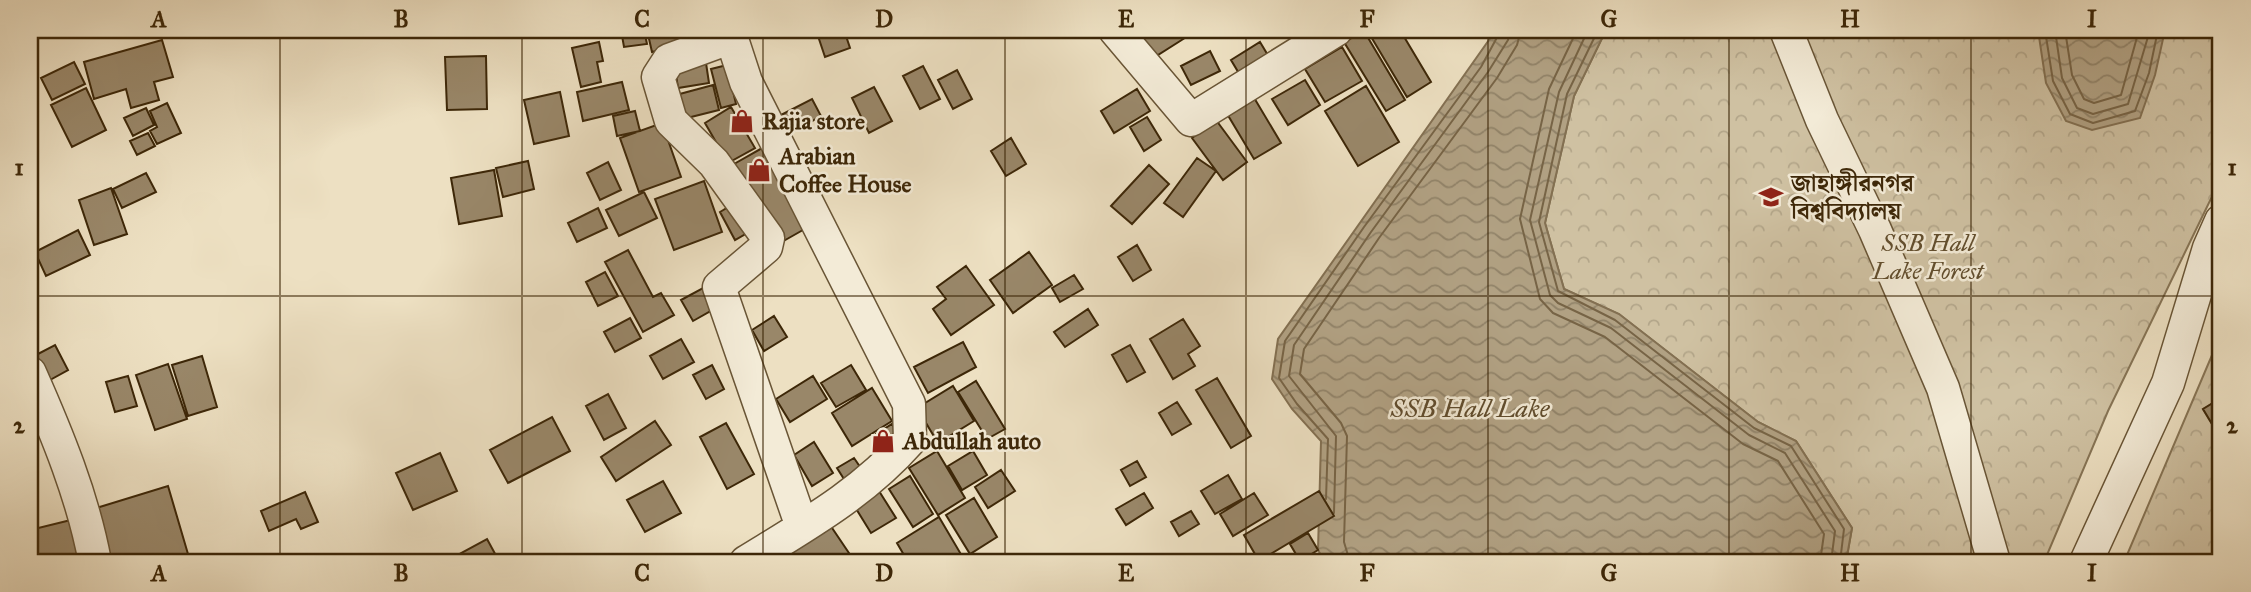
<svg xmlns="http://www.w3.org/2000/svg" width="2251" height="592" font-family="'IM FELL Great Primer','Noto Serif Bengali',serif">
<style>
.forest{fill:url(#forest-crowns);stroke:#867455;stroke-width:2}
.water{fill:url(#water-waves);stroke:#837052;stroke-width:2}
.lines{fill:none;stroke-linecap:round;stroke-linejoin:round}
.shore{stroke:#776446;stroke-width:2}
.building{fill:#998769;stroke:#3d2708;stroke-width:2}
.minor-casing{stroke:#695536;stroke-width:35}
.minor{stroke:#f3ebd7;stroke-width:32}
.grid{fill:none;stroke:#3d2708;stroke-width:2;stroke-opacity:0.55}
.labels{text-anchor:middle;dominant-baseline:central;stroke-width:5;stroke-linejoin:round;paint-order:stroke}
.poi-label{font-size:24px;font-weight:bold;fill:#3d2708;stroke:#f3ebd7;text-anchor:start}
.park-label{font-size:24px;font-style:italic;fill:#624e2e;stroke:#f3ebd7}
.water-label{font-size:26px;font-style:italic;fill:#604c2d;stroke:#f3ebd7}
.neatline{fill:none;stroke:#3d2708;stroke-width:2.5}
.grid-label{font-size:23px;text-anchor:middle;font-weight:bold;fill:#3d2708}
</style>
<defs>
<pattern id="forest-crowns" width="20" height="18" patternUnits="userSpaceOnUse" patternTransform="scale(1.75)"><rect width="20" height="18" fill="#cfc1a2"/><path d="M2 6a3 3 0 1 1 6 0M12 15a3 3 0 1 1 6 0" fill="none" stroke="#b3a68a"/></pattern>
<pattern id="water-waves" width="16" height="10" patternUnits="userSpaceOnUse" patternTransform="scale(1.75)"><rect width="16" height="10" fill="#b1a183"/><path d="M0 5q4-4 8 0t8 0" fill="none" stroke="#918369"/></pattern>
</defs>
<rect width="100%" height="100%" fill="#ede0c2"/>
<filter id="stains"><feTurbulence type="fractalNoise" baseFrequency=".00286" numOctaves="4"/><feColorMatrix values="0 0 0 0 .2 0 0 0 0 .09 0 0 0 0 .02 0 0 0 .5 -.17"/></filter>
<radialGradient id="worn" r=".72"><stop offset=".6" stop-color="#630" stop-opacity="0"/><stop offset="1" stop-color="#630" stop-opacity=".3"/></radialGradient>
<path class="forest" d="M 1606,30 L 2221,30 L 2221,178 L 2108,411 L 2044,562 L 1846,562 L 1852,528 L 1796,441 L 1758,422 L 1619,314 L 1564,289 L 1545,223 L 1574,96 Z
M 2221,334 L 2221,398 L 2203,409 L 2221,439 L 2221,562 L 2124,562 Z"/>
<path class="water" d="M 1496,30 L 1606,30 L 1574,96 L 1545,223 L 1564,289 L 1619,314 L 1758,422 L 1796,441 L 1852,528 L 1846,562 L 1325,562 L 1318,550 L 1321,441 L 1292,409 L 1272,379 L 1278,339 Z
M 2038,30 L 2165,30 L 2155,75 L 2140,118 L 2092,130 L 2066,121 L 2046,83 Z"/>
<g class="lines">
<path class="shore" d="M 1577,30 L 1549,89 L 1520,219 L 1540,299 L 1553,313 L 1605,337 L 1743,444 L 1778,461 L 1824,534 L 1820,562
M 1588,30 L 1559,92 L 1530,220 L 1550,295 L 1558,303 L 1611,328 L 1749,435 L 1785,453 L 1835,531 L 1831,562
M 1598,30 L 1567,94 L 1539,222 L 1558,291 L 1615,320 L 1754,428 L 1791,446 L 1844,529 L 1840,562
M 2045,30 L 2053,81 L 2070,114 L 2093,123 L 2135,111 L 2149,73 L 2158,30
M 2055,30 L 2062,78 L 2077,108 L 2093,114 L 2128,104 L 2150,30
M 2065,30 L 2072,75 L 2084,99 L 2094,103 L 2121,95 L 2139,30
M 1326,499 L 1328,439 L 1297,404 L 1279,378 L 1285,341 L 1364,227 L 1481,67 L 1501,30
M 1334,513 L 1336,436 L 1289,376 L 1294,345 L 1371,232 L 1488,72 L 1508,40 L 1510,30
M 1350,562 L 1344,542 L 1347,436 L 1341,423 L 1300,374 L 1304,349 L 1379,238 L 1497,78 L 1517,45 L 1521,30"/>
</g>
<path class="building" d="M 621,30 L 644,30 L 647,44 L 624,47 Z
M 647,30 L 687,30 L 690,43 L 652,52 Z
M 816,30 L 844,30 L 850,48 L 825,57 Z
M 1142,30 L 1185,30 L 1188,36 L 1150,60 L 1135,35 Z
M 1367,30 L 1400,30 L 1431,82 L 1407,97 Z
M 1364,31 L 1405,100 L 1386,111 L 1344,42 Z
M 162,40 L 173,77 L 154,82 L 159,100 L 131,108 L 126,89 L 94,99 L 84,62 Z
M 599,42 L 603,61 L 597,62 L 601,82 L 581,87 L 572,48 Z
M 1260,42 L 1272,62 L 1243,80 L 1231,60 Z
M 1342,47 L 1362,81 L 1325,102 L 1305,69 Z
M 1210,51 L 1220,71 L 1191,85 L 1181,66 Z
M 486,56 L 487,109 L 447,110 L 445,57 Z
M 74,62 L 85,84 L 52,100 L 41,78 Z
M 706,63 L 709,83 L 678,88 L 675,68 Z
M 727,65 L 736,104 L 721,108 L 711,69 Z
M 923,66 L 940,99 L 920,109 L 903,76 Z
M 957,70 L 972,99 L 953,109 L 938,80 Z
M 1305,80 L 1320,105 L 1288,125 L 1272,99 Z
M 622,82 L 629,110 L 583,121 L 577,92 Z
M 713,85 L 719,110 L 683,119 L 676,95 Z
M 1366,86 L 1399,142 L 1358,166 L 1325,111 Z
M 874,87 L 892,121 L 869,133 L 852,98 Z
M 86,88 L 106,130 L 72,147 L 51,105 Z
M 1137,89 L 1150,111 L 1114,133 L 1101,111 Z
M 560,92 L 569,136 L 534,144 L 524,100 Z
M 1253,96 L 1281,143 L 1254,159 L 1226,112 Z
M 812,99 L 821,116 L 789,134 L 779,116 Z
M 167,103 L 181,133 L 157,144 L 150,131 L 157,127 L 150,111 Z
M 731,107 L 755,148 L 728,163 L 705,123 Z
M 146,108 L 154,125 L 133,136 L 124,118 Z
M 635,111 L 640,131 L 617,136 L 613,116 Z
M 1147,117 L 1161,140 L 1144,151 L 1130,127 Z
M 1216,120 L 1247,162 L 1223,180 L 1192,138 Z
M 662,123 L 681,177 L 639,192 L 620,138 Z
M 148,133 L 155,146 L 137,155 L 130,141 Z
M 1011,138 L 1026,164 L 1006,176 L 991,151 Z
M 764,147 L 810,226 L 780,243 L 734,164 Z
M 1197,158 L 1216,171 L 1183,217 L 1164,203 Z
M 528,161 L 534,189 L 503,197 L 496,168 Z
M 608,162 L 621,190 L 600,200 L 587,173 Z
M 1149,165 L 1169,184 L 1132,224 L 1111,206 Z
M 494,170 L 502,216 L 459,224 L 451,178 Z
M 146,173 L 156,192 L 122,208 L 113,189 Z
M 704,181 L 722,232 L 674,250 L 655,199 Z
M 111,188 L 127,234 L 94,245 L 79,200 Z
M 644,192 L 657,218 L 619,236 L 606,210 Z
M 740,200 L 756,228 L 735,240 L 720,212 Z
M 598,208 L 607,228 L 577,242 L 568,223 Z
M 78,230 L 90,255 L 46,276 L 35,252 Z
M 1137,245 L 1151,270 L 1133,281 L 1118,257 Z
M 628,250 L 653,297 L 661,293 L 674,315 L 643,332 L 605,262 Z
M 1029,252 L 1052,285 L 1013,313 L 990,280 Z
M 966,266 L 994,305 L 951,335 L 933,309 L 946,299 L 937,287 Z
M 605,272 L 618,296 L 598,306 L 586,282 Z
M 1074,275 L 1083,289 L 1060,302 L 1052,288 Z
M 703,288 L 714,309 L 693,321 L 681,300 Z
M 1088,309 L 1098,325 L 1065,347 L 1054,332 Z
M 774,316 L 787,337 L 764,351 L 752,330 Z
M 630,318 L 641,338 L 615,352 L 604,332 Z
M 1183,319 L 1200,346 L 1188,354 L 1195,366 L 1173,379 L 1150,339 Z
M 681,339 L 694,362 L 663,379 L 650,356 Z
M 963,342 L 976,367 L 928,393 L 914,367 Z
M 55,345 L 68,370 L 50,380 L 36,355 Z
M 1130,345 L 1145,372 L 1127,382 L 1112,355 Z
M 202,356 L 217,407 L 188,416 L 172,365 Z
M 168,364 L 187,419 L 155,430 L 136,375 Z
M 712,365 L 724,389 L 706,399 L 693,375 Z
M 851,365 L 866,390 L 836,407 L 821,383 Z
M 128,376 L 137,406 L 115,412 L 106,382 Z
M 813,376 L 827,399 L 790,422 L 776,399 Z
M 1217,378 L 1251,436 L 1231,448 L 1196,390 Z
M 976,381 L 1005,429 L 987,439 L 958,392 Z
M 953,386 L 974,421 L 938,443 L 917,408 Z
M 872,388 L 892,421 L 852,446 L 832,413 Z
M 608,394 L 626,428 L 604,440 L 586,406 Z
M 2221,398 L 2221,439 L 2203,409 Z
M 2221,398 L 2221,439 L 2203,409 Z
M 1177,402 L 1191,424 L 1172,435 L 1159,413 Z
M 552,417 L 570,451 L 508,483 L 490,450 Z
M 655,421 L 671,445 L 616,481 L 601,457 Z
M 726,423 L 754,474 L 727,489 L 700,437 Z
M 892,424 L 904,443 L 887,453 L 876,434 Z
M 814,442 L 833,473 L 812,486 L 794,455 Z
M 937,451 L 965,498 L 938,515 L 909,468 Z
M 973,451 L 987,475 L 962,490 L 948,466 Z
M 440,453 L 457,491 L 413,510 L 396,473 Z
M 854,458 L 867,477 L 849,487 L 837,468 Z
M 1137,461 L 1146,477 L 1130,486 L 1121,470 Z
M 1001,470 L 1015,491 L 988,508 L 975,487 Z
M 1228,475 L 1242,499 L 1215,514 L 1201,491 Z
M 910,476 L 933,514 L 913,527 L 889,489 Z
M 663,481 L 681,513 L 645,532 L 627,500 Z
M 168,486 L 188,554 L 160,562 L 105,562 L 90,510 Z
M 879,491 L 896,518 L 871,533 L 855,507 Z
M 1319,491 L 1334,516 L 1259,561 L 1244,535 Z
M 305,492 L 318,522 L 301,529 L 296,519 L 269,531 L 261,511 Z
M 1144,493 L 1153,508 L 1126,525 L 1116,509 Z
M 1254,493 L 1268,515 L 1233,536 L 1220,514 Z
M 974,498 L 997,537 L 970,554 L 946,515 Z
M 1191,511 L 1199,524 L 1179,536 L 1171,522 Z
M 824,516 L 855,562 L 792,562 L 781,545 Z
M 939,517 L 962,556 L 951,562 L 908,562 L 897,543 Z
M 79,518 L 90,562 L 53,562 L 52,558 L 30,562 L 30,530 Z
M 1308,533 L 1318,550 L 1300,561 L 1290,544 Z
M 487,539 L 499,561 L 452,562 L 450,559 Z"/>
<g class="lines">
<g class="minor-casing">
<path id="minor" d="M 729,30 L 746,82 L 909,404 L 910,440 C 862,494 806,525 746,562
M 1115,30 L 1191,120 L 1336,30
M 1786,30 L 1822,120 L 1875,230 L 1943,388 L 1994,562
M 732,37 L 669,60 L 658,77 L 671,121 L 714,163 L 768,238 L 766,247 L 719,287 L 802,527
M 30,373 C 57,434 83,497 95,562
M 2086,562 L 2168,383 L 2209,248 L 2221,221"/>
</g>
<use href="#minor" class="minor"/>
</g>
<path class="grid" d="M 280,30 L 280,562M 522,30 L 522,562M 763,30 L 763,562M 1005,30 L 1005,562M 1246,30 L 1246,562M 1488,30 L 1488,562M 1729,30 L 1729,562M 1971,30 L 1971,562M 30,296 L 2221,296"/>
<defs>
<g id="shop-bare" transform="scale(1.89)"><path d="M-5-2.5h2.3a2.7 3.5 0 0 1 5.4 0H5L5.5 6h-11ZM-1.5-2.5h3a1.5 2.3 0 0 0-3 0Z" fill="#8f2418" stroke="#f3ebd7" stroke-width="2.5" paint-order="stroke"/></g>
<g id="university-bare" transform="scale(1.89)"><path d="M0-5L7-2L0 1L-7-2ZM-4 1L0 2.5L4 1V4Q0 6-4 4Z" fill="#8f2418" stroke="#f3ebd7" stroke-width="2.5" paint-order="stroke"/></g>
</defs>
<g fill-rule="evenodd">
<use href="#shop-bare" x="742" y="121"/>
<use href="#shop-bare" x="759" y="170"/>
<use href="#university-bare" x="1771" y="197"/>
<use href="#shop-bare" x="883" y="441"/>
</g>
<g class="labels">
<g class="poi-label">
<text x="762" y="121">Rajia store</text>
<text x="779" y="156">Arabian<tspan x="779" dy="28">Coffee House</tspan></text>
<text x="1791" y="183">জাহাঙ্গীরনগর<tspan x="1791" dy="28">বিশ্ববিদ্যালয়</tspan></text>
<text x="903" y="441">Abdullah auto</text>
</g>
<g class="park-label">
<text x="1928" y="243">SSB Hall<tspan x="1928" dy="28">Lake Forest</tspan></text>
</g>
<g class="water-label">
<text x="1470" y="408">SSB Hall Lake</text>
</g>
</g>
<rect width="2251" height="592" fill="none" stroke="#ede0c2" stroke-width="77"/>
<rect x="38" y="38" width="2174" height="516" class="neatline"/>
<g class="grid-label">
<text x="159" y="27">A</text>
<text x="401" y="27">B</text>
<text x="642" y="27">C</text>
<text x="884" y="27">D</text>
<text x="1126" y="27">E</text>
<text x="1367" y="27">F</text>
<text x="1609" y="27">G</text>
<text x="1850" y="27">H</text>
<text x="2092" y="27">I</text>
<text x="19" y="175">1</text>
<text x="2232" y="175">1</text>
<text x="19" y="433">2</text>
<text x="2232" y="433">2</text>
<text x="159" y="581">A</text>
<text x="401" y="581">B</text>
<text x="642" y="581">C</text>
<text x="884" y="581">D</text>
<text x="1126" y="581">E</text>
<text x="1367" y="581">F</text>
<text x="1609" y="581">G</text>
<text x="1850" y="581">H</text>
<text x="2092" y="581">I</text>
</g>
<rect width="100%" height="100%" filter="url(#stains)"/>
<rect width="100%" height="100%" fill="url(#worn)"/>
</svg>
